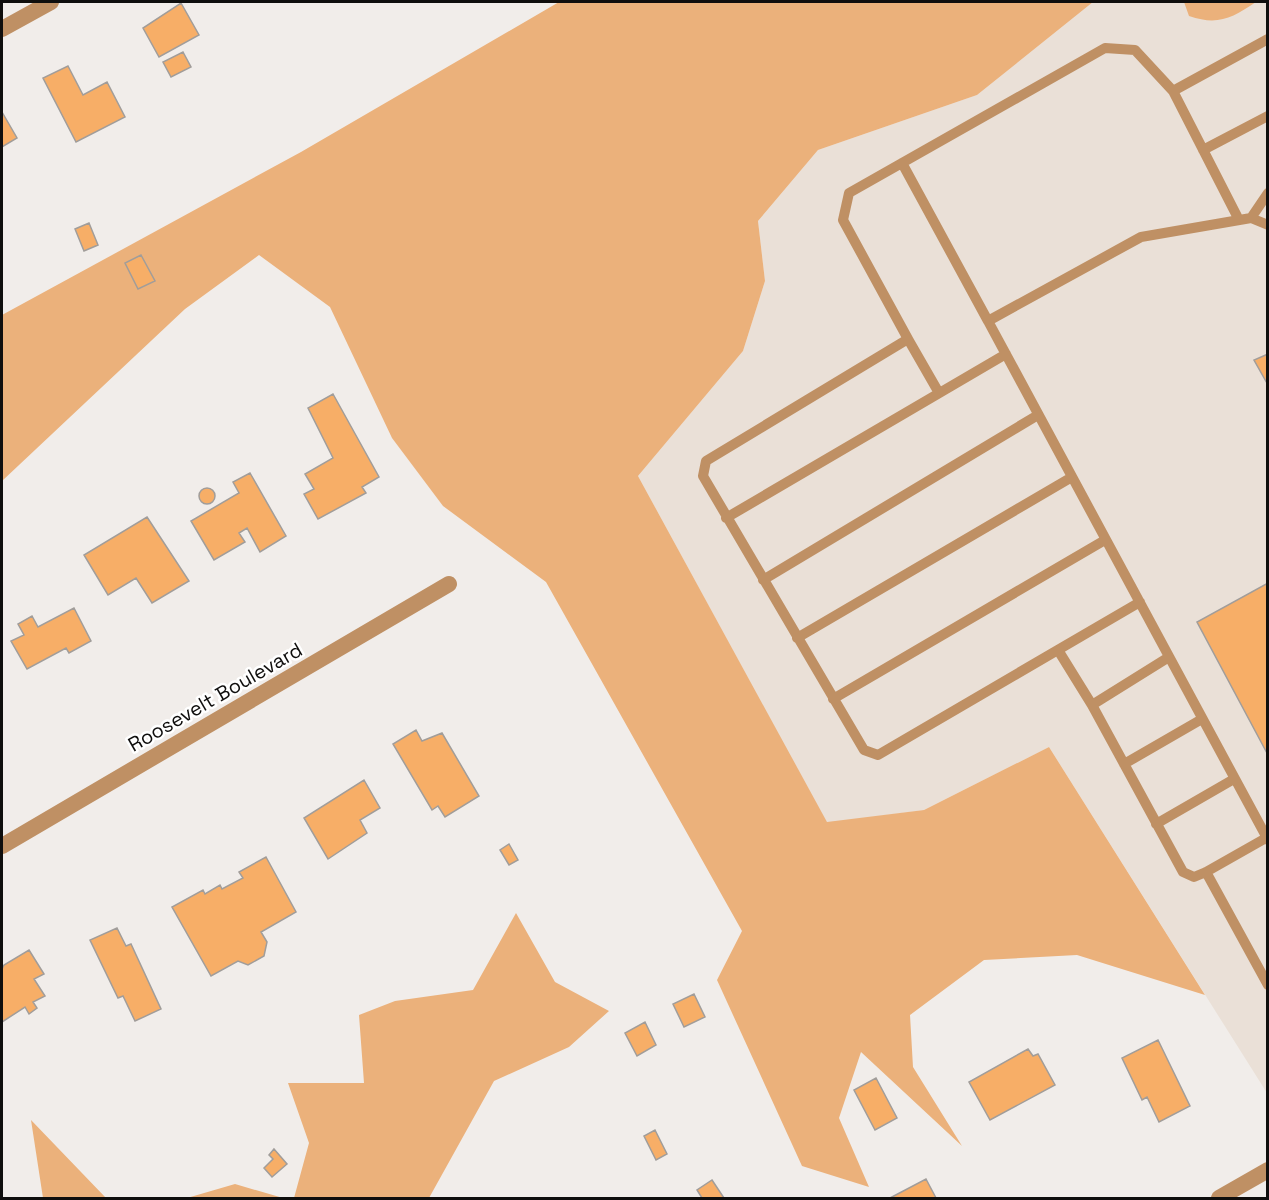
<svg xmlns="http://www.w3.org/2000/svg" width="1269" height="1200" font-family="'Space Grotesk',sans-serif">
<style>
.built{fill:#eae0d7}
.green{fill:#ebb17b}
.building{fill:#f7ae67;stroke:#a19d9a;stroke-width:1.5}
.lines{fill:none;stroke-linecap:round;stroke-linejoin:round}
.service{stroke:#bf9064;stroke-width:10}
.minor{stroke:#bf9064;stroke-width:16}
.tertiary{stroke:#bf9064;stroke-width:16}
.labels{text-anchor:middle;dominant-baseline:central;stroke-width:5;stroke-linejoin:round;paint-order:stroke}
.street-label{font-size:20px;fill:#0f0e0d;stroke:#fff}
</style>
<rect width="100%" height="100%" fill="#f1edea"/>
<path class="built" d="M 1093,2 L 1267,2 L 1267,1093 L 1049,747 L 924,810 L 827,823 L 638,476 L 743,351 L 765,281 L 758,221 L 818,150 L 977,95 Z"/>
<path class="green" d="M 559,2 L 1093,2 L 977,95 L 818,150 L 758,221 L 765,281 L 743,351 L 638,476 L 827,822 L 924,810 L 1049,747 L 1205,995 L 1077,955 L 984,960 L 910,1015 L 913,1067 L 962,1146 L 861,1052 L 839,1118 L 869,1187 L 802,1166 L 717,980 L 742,931 L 546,582 L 443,506 L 392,438 L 330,307 L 259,255 L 185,309 L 2,481 L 2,315 L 301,152 Z
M 1184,2 L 1256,2 C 1232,18 1218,26 1189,16 Z
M 516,913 L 555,982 L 609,1011 L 569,1047 L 494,1081 L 429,1198 L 294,1198 L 309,1143 L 288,1083 L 364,1083 L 359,1015 L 395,1001 L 473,990 Z
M 31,1120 L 106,1198 L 43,1198 Z
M 235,1184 L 283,1198 L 187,1198 Z"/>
<path class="building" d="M 181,3 L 199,35 L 159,57 L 143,28 Z
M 183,52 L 191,67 L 171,77 L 163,62 Z
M 68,66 L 83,95 L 107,82 L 125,117 L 76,142 L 43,78 Z
M 2,112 L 17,138 L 2,147 Z
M 89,223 L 98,245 L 84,251 L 75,229 Z
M 141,255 L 155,281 L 138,289 L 125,263 Z
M 1268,354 L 1268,385 L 1254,360 Z
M 333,394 L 379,477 L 362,487 L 366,493 L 318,519 L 304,494 L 314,489 L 305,474 L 333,458 L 308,408 Z
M 250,473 L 286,536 L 260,552 L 247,528 L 239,533 L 245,542 L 214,560 L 191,521 L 239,493 L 233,482 Z
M199 496a8 8 0 1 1 16 0a8 8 0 1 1-16 0Z
M 147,517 L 189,581 L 152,603 L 136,578 L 108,595 L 84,555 Z
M 1268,583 L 1268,755 L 1197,622 Z
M 74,608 L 91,641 L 69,653 L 66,648 L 27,669 L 11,641 L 24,635 L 18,624 L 32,616 L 38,627 Z
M 416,730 L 422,741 L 442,733 L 479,796 L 445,817 L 438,806 L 432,810 L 393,744 Z
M 364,780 L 380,808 L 360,820 L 367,833 L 328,859 L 304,818 Z
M 509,844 L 518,860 L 509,865 L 500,850 Z
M 266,857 L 296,912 L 261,932 L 267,942 L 264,956 L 248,965 L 238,961 L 211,976 L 172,907 L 203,890 L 205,894 L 220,885 L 222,889 L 243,878 L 239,872 Z
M 117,928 L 126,946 L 131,944 L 161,1009 L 135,1021 L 123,996 L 118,998 L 90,940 Z
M 29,950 L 44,974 L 34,979 L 45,996 L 33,1002 L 37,1008 L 29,1014 L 25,1007 L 2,1022 L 2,969 L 4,965 Z
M 694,994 L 705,1017 L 684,1027 L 673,1004 Z
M 645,1022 L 656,1045 L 637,1056 L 625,1033 Z
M 1158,1040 L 1190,1106 L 1159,1122 L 1147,1097 L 1142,1100 L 1122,1058 Z
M 1028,1049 L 1033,1056 L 1038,1054 L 1055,1085 L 990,1120 L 969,1082 Z
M 876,1078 L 897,1118 L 875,1130 L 854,1090 Z
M 655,1130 L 667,1154 L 656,1160 L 644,1136 Z
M 274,1149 L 287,1164 L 272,1177 L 264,1168 L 273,1159 L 269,1155 Z
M 926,1179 L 936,1198 L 890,1198 Z
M 712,1180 L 724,1198 L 702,1198 L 697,1190 Z"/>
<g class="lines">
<path class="service" d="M 1173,91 L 1239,220
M 1203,150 L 1268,116
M 902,163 L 988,321
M 1251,218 L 1268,193
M 1268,225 L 1251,218 L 1141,237 L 988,321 L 1268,840
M 908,339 L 939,393
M 726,518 L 1006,354
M 763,580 L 1038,415
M 1140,602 L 878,755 L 864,750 L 703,476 L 706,461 L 908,339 L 843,220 L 849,193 L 1105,48 L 1135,50 L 1173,91 L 1268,39
M 797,638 L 1072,477
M 1058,650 L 1092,705
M 1169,657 L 1092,705 L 1183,872 L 1194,877 L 1206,872 L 1266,838
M 833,699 L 1105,540
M 1124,764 L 1202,719
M 1156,824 L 1234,779
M 1206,872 L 1268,985"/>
<path class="minor" d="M 2,29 L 51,2
M 2,846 L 449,584"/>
<path class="tertiary" d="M 1219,1198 L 1268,1170"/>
</g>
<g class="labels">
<g class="street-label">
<text transform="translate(215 697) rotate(-30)">Roosevelt Boulevard</text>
</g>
</g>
<rect width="1269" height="1200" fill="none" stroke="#0f0e0d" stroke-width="6"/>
</svg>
